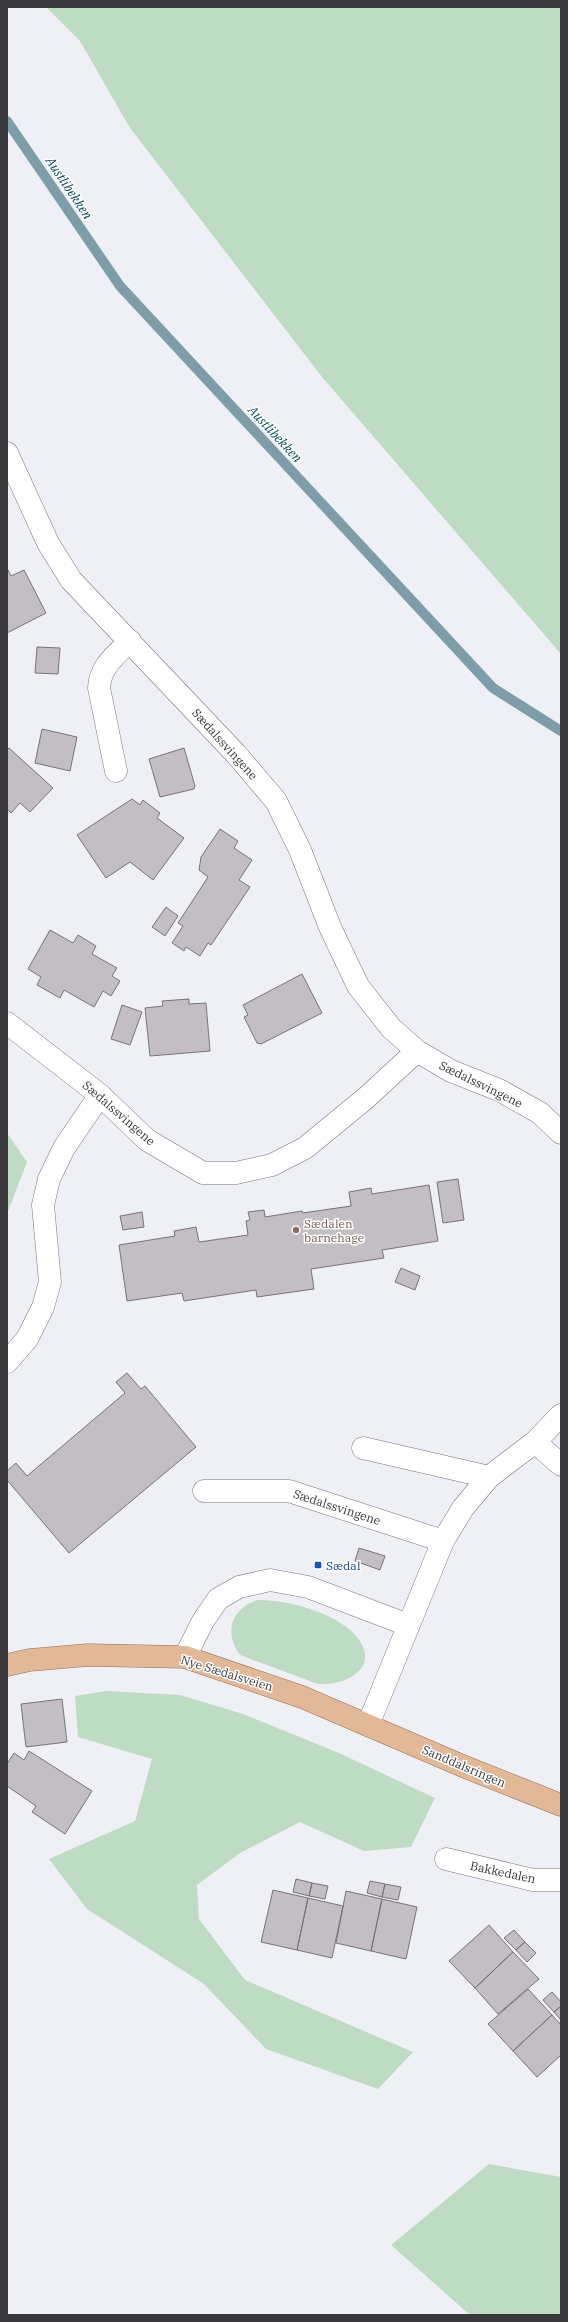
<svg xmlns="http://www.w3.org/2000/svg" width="568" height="2322" font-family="'IBM Plex Serif',serif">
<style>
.green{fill:#bedbc3}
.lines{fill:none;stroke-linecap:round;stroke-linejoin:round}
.stream{stroke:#7d9ea9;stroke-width:10}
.building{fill:#c2bec3;stroke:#777478}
.minor-casing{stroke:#76767c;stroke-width:23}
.major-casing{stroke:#9a6e4a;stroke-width:23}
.minor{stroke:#fff;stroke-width:22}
.major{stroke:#e2b998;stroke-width:22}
.education-dot{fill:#8d6e63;stroke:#fff;stroke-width:1.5}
.transit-dot{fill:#1a4fb4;stroke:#fff;stroke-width:1.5}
.labels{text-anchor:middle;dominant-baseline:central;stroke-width:3;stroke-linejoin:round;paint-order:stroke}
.street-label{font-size:12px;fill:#38383a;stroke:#fff}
.education-label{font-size:12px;fill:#785e54;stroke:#fff;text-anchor:start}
.transit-label{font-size:12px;fill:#164399;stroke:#fff;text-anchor:start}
.water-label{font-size:13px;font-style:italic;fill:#07495b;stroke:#fff}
</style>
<rect width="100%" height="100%" fill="#eff0f5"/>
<path class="green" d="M 46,7 L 561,7 L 561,654 L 322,377 L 130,128 L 80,41 Z
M 7,1133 L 27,1162 L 7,1214 Z
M 257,1600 C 286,1599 337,1613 356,1636 C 382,1667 347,1686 318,1684 L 240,1655 C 224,1632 230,1610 257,1600 Z
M 106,1691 L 180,1695 L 243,1714 L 339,1753 L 435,1798 L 411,1847 L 364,1851 L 300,1822 L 240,1853 L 197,1885 L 199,1919 L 245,1980 L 413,2052 L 378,2089 L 266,2049 L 204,1984 L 87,1909 L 49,1859 L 135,1821 L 152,1759 L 78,1737 L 75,1696 Z
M 489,2164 L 561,2177 L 561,2315 L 470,2315 L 391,2245 Z"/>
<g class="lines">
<path class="stream" d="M 7,121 L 120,286 L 493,688 L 561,731"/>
</g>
<path class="building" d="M 7,568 L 11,576 L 24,570 L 46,613 L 7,633 Z
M 37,647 L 60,648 L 58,674 L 35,673 Z
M 42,729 L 77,737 L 70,771 L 35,763 Z
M 9,748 L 53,788 L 30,812 L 20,803 L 11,813 L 7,809 L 7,750 Z
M 184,748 L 195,786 L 194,789 L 160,797 L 149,759 Z
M 132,799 L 140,805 L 143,800 L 160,813 L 157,818 L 184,838 L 153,880 L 130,862 L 106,878 L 77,835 Z
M 220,829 L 238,841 L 234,848 L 252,860 L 239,880 L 250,887 L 211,945 L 208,943 L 200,956 L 186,947 L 184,951 L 172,943 L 183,926 L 178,923 L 208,877 L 199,870 L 201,857 Z
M 166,907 L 178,916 L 165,936 L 152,927 Z
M 50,930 L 73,943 L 78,935 L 96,946 L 92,954 L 117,968 L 112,976 L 120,981 L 111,996 L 103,991 L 94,1007 L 64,990 L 60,998 L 37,985 L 41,977 L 28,969 Z
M 302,974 L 322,1013 L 261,1044 L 257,1043 L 244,1017 L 248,1015 L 243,1005 Z
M 189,999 L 189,1004 L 206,1003 L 210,1051 L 150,1056 L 145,1008 L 163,1006 L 162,1001 Z
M 122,1005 L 142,1012 L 130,1045 L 111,1039 Z
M 458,1179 L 464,1220 L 443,1223 L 437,1182 Z
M 429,1185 L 438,1241 L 382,1250 L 384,1258 L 311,1269 L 314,1289 L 257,1297 L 256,1290 L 184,1301 L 182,1293 L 127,1301 L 119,1245 L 175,1236 L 174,1231 L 196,1227 L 199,1242 L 248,1235 L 246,1221 L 250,1220 L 248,1212 L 264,1210 L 265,1217 L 302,1211 L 303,1213 L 351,1206 L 349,1192 L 371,1188 L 372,1194 Z
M 142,1212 L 144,1227 L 123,1230 L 120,1216 Z
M 401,1268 L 420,1276 L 415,1290 L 395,1282 Z
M 127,1373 L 141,1389 L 145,1386 L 196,1447 L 69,1553 L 7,1480 L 7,1471 L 16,1463 L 27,1476 L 125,1393 L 116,1382 Z
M 359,1548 L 385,1556 L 380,1570 L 355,1561 Z
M 62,1699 L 67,1742 L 26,1747 L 21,1704 Z
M 29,1751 L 92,1791 L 65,1834 L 32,1812 L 36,1806 L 7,1786 L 7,1764 L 14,1753 L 24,1760 Z
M 296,1879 L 312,1883 L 309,1896 L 293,1892 Z
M 370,1881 L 385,1884 L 382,1897 L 367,1893 Z
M 312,1883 L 328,1886 L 325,1899 L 309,1896 Z
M 385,1884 L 401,1887 L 398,1900 L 382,1897 Z
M 273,1890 L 308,1898 L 297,1950 L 261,1942 Z
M 346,1891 L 382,1899 L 371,1951 L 336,1943 Z
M 308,1898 L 343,1906 L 332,1958 L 297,1950 Z
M 382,1899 L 417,1907 L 406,1959 L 371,1951 Z
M 489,1925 L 513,1952 L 475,1988 L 449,1961 Z
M 514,1930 L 525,1942 L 516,1950 L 504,1938 Z
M 525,1942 L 536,1953 L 527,1962 L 516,1950 Z
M 513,1952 L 539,1979 L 498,2014 L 475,1988 Z
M 528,1989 L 552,2015 L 513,2051 L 488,2024 Z
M 552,1992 L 561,2002 L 561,2006 L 554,2012 L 543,2000 Z
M 561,2006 L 561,2020 L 554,2012 Z
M 552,2015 L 561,2025 L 561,2055 L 537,2077 L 513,2051 Z"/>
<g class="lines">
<g class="minor-casing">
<path id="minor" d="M 7,453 L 48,543 L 71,580 L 236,754 L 276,801 L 300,850 L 330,927 L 358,986 L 391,1028 L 417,1051 L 451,1071 L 499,1090 L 540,1113 L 561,1133
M 116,771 L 99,688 C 100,666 116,655 130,641
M 7,1023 L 100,1095 L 147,1140 L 203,1173 L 236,1173 L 272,1165 L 305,1148 L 366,1098 L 417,1051
M 7,1362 L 27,1339 L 43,1307 L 50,1282 L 43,1205 L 49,1179 L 64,1148 L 100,1095
M 535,1442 L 561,1465
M 363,1448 L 489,1477
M 204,1491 L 289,1491 L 443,1541
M 185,1657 L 203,1621 L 218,1599 L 239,1587 L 270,1580 L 308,1587 L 408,1625
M 368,1725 L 443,1541 L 463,1508 L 489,1477 L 535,1442 L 561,1415
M 446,1859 L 533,1880 L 561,1880"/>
</g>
<g class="major-casing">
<path id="major" d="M 7,1665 L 30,1660 L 88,1655 L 185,1657 L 302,1697 L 465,1767 L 561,1805"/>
</g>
<use href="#minor" class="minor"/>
<use href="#major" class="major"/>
</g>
<circle class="education-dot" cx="296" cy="1230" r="4"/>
<rect class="transit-dot" x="314" y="1561" width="8" height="8" rx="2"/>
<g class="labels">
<g class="street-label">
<text transform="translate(225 744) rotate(48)">Sædalssvingene</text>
<text transform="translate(481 1084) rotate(26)">Sædalssvingene</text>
<text transform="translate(119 1113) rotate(41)">Sædalssvingene</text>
<text transform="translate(337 1507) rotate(18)">Sædalssvingene</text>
<text transform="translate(227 1673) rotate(17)">Nye Sædalsveien</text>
<text transform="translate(464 1766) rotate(23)">Sanddalsringen</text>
<text transform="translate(503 1872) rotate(12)">Bakkedalen</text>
</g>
<g class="education-label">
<text x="304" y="1223">Sædalen<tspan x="304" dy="14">barnehage</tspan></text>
</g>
<g class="transit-label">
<text x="326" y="1565">Sædal</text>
</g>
<g class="water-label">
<text transform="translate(69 188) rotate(56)">Austlibekken</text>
<text transform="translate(275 434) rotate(47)">Austlibekken</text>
</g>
</g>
<rect width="568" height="2322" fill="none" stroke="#38383a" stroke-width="16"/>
</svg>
